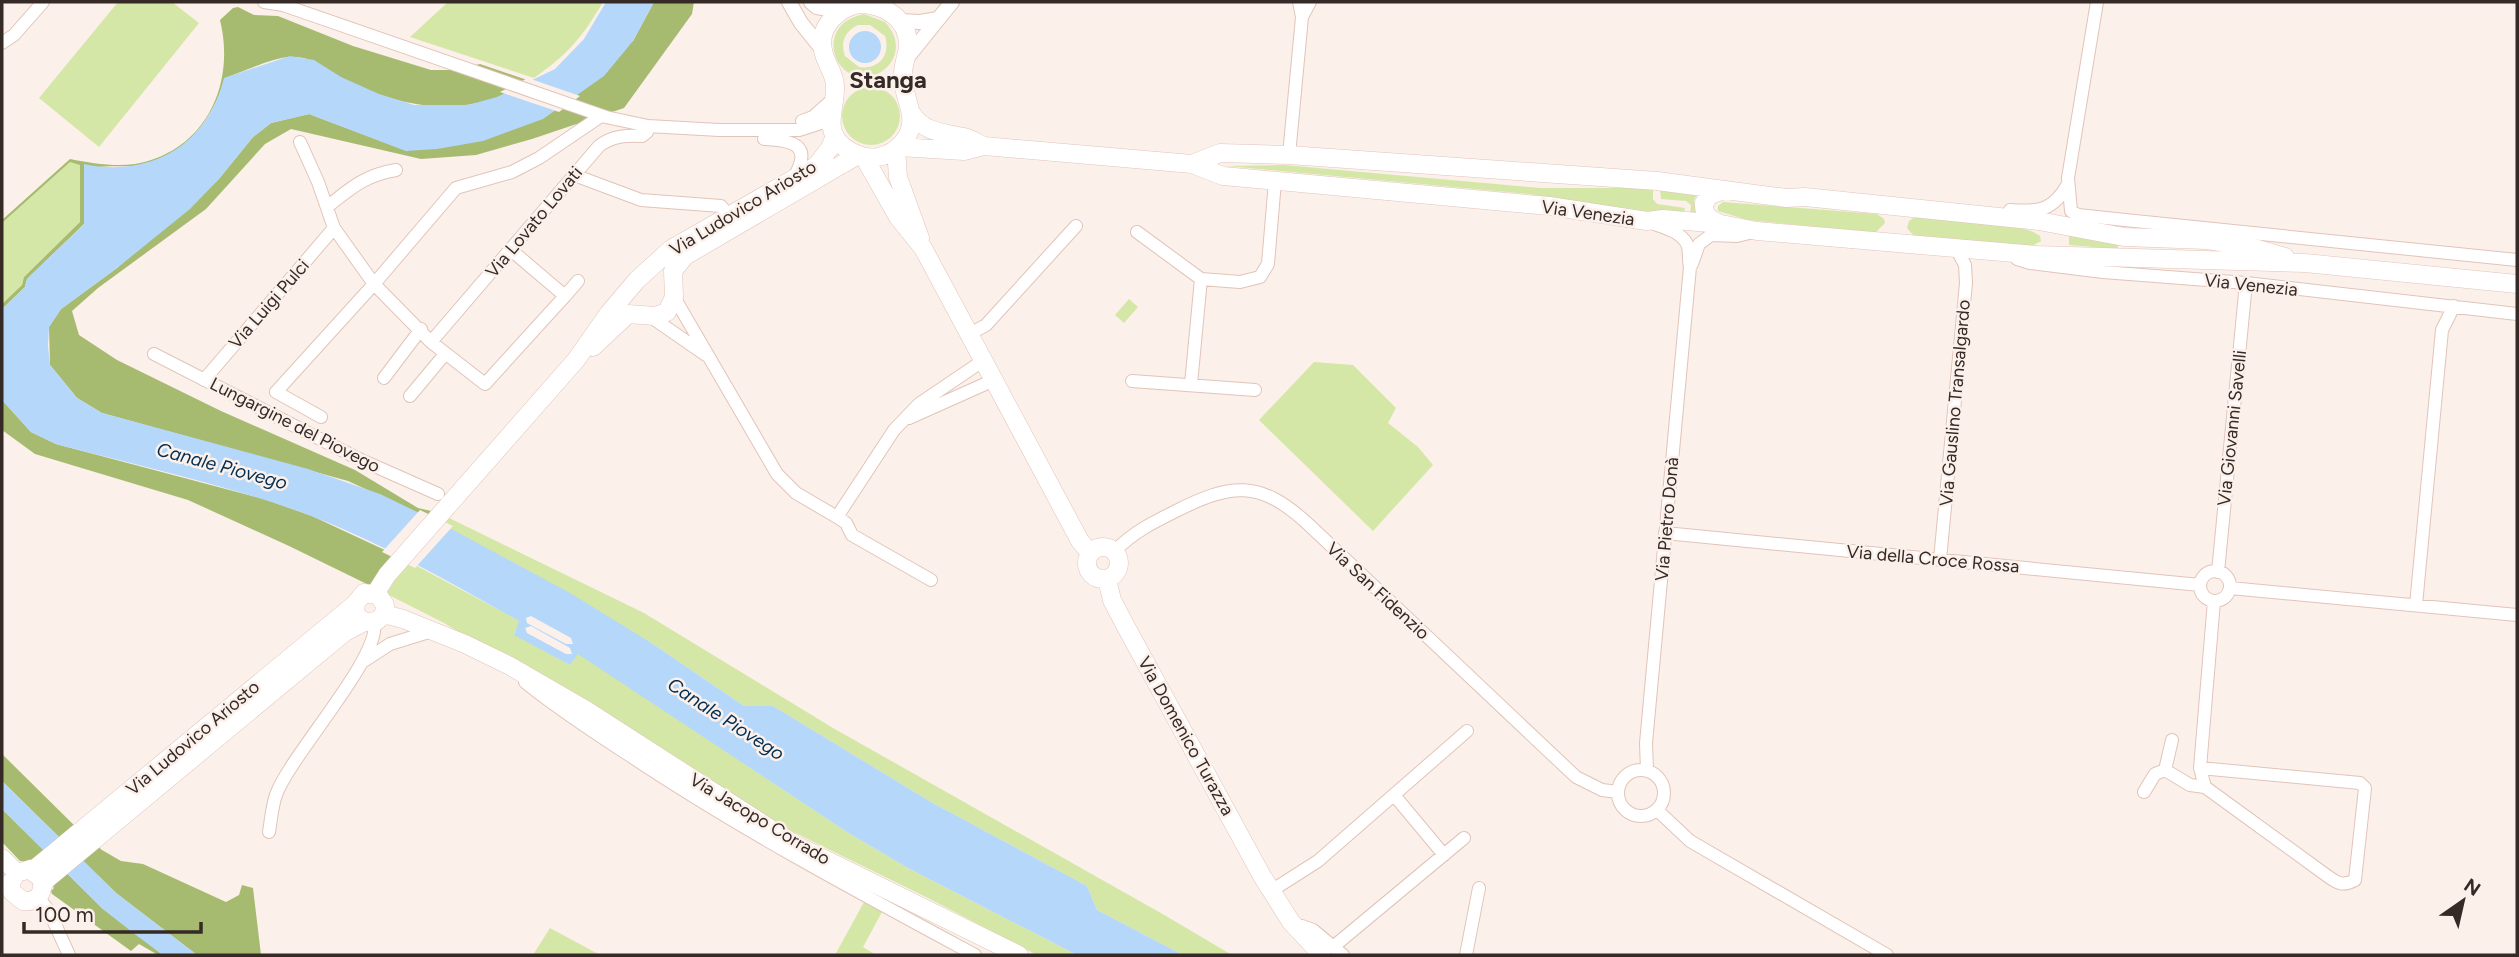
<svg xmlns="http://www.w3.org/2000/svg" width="2519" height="957" font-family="Figtree,sans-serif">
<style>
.green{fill:#d4e7a7;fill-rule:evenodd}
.forest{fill:#a6bb70}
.water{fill:#b4d7fa;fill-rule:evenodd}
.pier{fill:#fcf0eb}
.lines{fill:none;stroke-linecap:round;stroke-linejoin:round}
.minor-casing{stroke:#e1c4b8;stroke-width:14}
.tertiary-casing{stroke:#e1c4b8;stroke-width:16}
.secondary-casing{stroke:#e1c4b8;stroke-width:19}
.minor{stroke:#fff;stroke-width:12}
.tertiary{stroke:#fff;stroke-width:14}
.secondary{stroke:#fff;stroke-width:18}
.labels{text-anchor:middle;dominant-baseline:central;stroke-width:5;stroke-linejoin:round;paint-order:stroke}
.street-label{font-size:18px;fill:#352a25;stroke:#fcf0eb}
.water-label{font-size:19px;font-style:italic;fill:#012e52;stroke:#fcf0eb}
.district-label{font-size:24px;font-weight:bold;fill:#352a25;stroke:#fcf0eb}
</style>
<rect width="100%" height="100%" fill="#fcf0eb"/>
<path class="green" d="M 118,2 L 172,2 L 199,23 L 99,147 L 39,98 Z
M 448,2 L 603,2 C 582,38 568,54 534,78 L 410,37 Z
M 864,14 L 885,22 C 920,59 862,100 838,62 C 834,55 832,44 835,36 C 839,23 851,17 864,14 ZM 858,25 L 870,25 L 885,36 C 891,55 879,70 859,67 L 845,56 C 840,42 845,31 858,25 Z
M842 116a29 29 0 1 1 58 0a29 29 0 1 1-58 0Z
M 70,162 L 81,165 L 80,222 L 24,277 L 22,285 L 2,304 L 2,223 Z
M 1284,165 L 1540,188 L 1651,188 L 1653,189 L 1653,199 L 1657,204 L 1685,208 L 1683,215 L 1610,208 L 1529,194 L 1227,166 Z
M 1660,189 L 1698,193 L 1694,200 L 1696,216 L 1690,215 L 1691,205 L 1686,201 L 1661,199 Z
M 1723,202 L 1877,214 L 1884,219 L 1885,223 L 1875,233 L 1748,220 L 1718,211 L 1718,206 Z
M 1915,217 C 1944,219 2020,220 2040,236 L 2041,241 L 2032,246 L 1914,236 L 1907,228 L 1909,221 Z
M 2069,234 L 2118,244 L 2118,249 L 2069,245 Z
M 1129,299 L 1138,307 L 1124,323 L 1115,315 Z
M 1314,362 L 1353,365 L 1396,408 L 1388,423 L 1418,447 L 1433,465 L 1373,531 L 1259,420 Z
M 441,514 L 644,613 L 833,728 L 1166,916 L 1232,955 L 1183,955 L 1097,910 L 1087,886 L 931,802 L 773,706 L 744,706 L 653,644 L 435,521 Z
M 402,558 L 520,621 L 514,634 L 570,665 L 578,653 L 847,832 L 906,867 L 1077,955 L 1037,955 L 928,898 L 777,824 L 444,623 L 375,588 Z
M 864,902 L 882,912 L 863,947 L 876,955 L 835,955 Z
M 550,928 L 600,955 L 533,955 Z"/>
<path class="forest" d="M 654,2 L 694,2 L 692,14 L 624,108 L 532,139 L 476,155 L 421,159 L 291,129 L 265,144 L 206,209 L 98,288 L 72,311 L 79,335 L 117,360 L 221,411 L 355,470 L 418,508 L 440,513 L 435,521 L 348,481 L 102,413 L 77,398 L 50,365 L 49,327 L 61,309 L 117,268 L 218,180 L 253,137 L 271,123 L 309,114 L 407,151 L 633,41 Z
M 238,7 L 254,15 L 278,16 L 353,46 L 431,70 L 455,70 L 480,64 L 530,81 C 519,87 508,93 496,98 C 444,116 387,103 340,77 C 324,68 312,56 291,57 C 273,57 243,72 225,78 C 215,114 189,151 152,163 C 135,168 115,165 98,167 L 84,224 L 27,279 L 25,287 L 2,309 L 2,304 L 22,285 L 24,277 L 80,222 L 80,165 L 70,162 L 2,223 L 2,220 L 70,159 C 91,163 114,167 135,164 C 205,152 236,85 220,20 L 233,8 Z
M 2,400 L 31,432 L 56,444 L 264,499 L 312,516 L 402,558 L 375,588 L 289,546 L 188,500 L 35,454 L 2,430 Z
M 2,754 L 81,832 L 102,850 L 121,861 L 143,864 L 226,902 L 239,895 L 242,885 L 253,888 L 261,955 L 197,955 L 116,893 L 2,781 Z
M 2,809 L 103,909 L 163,955 L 158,955 L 139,944 L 131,951 L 52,894 L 51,891 L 54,888 C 46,876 36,862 20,861 L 2,842 Z"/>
<path class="water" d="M 606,2 L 654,2 L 633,41 L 604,76 L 543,119 L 483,141 L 437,149 L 406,151 L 309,114 L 271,123 L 253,137 L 218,180 L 190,209 L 117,268 L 61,309 L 49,327 L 48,346 L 50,365 L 77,398 L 102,413 L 308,469 L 380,494 L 442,524 L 570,593 L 653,644 L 744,706 L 773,706 L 931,802 L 1087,886 L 1097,910 L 1183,955 L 1077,955 L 906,867 L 847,832 L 578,654 L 570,665 L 514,635 L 519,621 C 451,583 382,543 309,515 C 227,485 140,466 56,444 L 31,432 L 2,400 L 2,309 L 25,287 L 27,279 L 84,224 L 84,164 C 150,178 208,145 224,78 L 290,56 L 314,60 L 341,77 L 379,94 L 414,105 L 468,105 L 497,97 L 555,69 L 584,39 ZM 531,616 L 571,638 L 573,644 L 566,644 L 527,623 L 526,618 ZM 531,626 L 570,648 L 572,654 L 566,654 L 527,633 L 525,628 Z
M849 47a16 16 0 1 1 32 0a16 16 0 1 1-32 0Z
M 2,781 L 116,893 L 197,955 L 163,955 L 136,935 L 103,909 L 2,809 Z"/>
<path class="pier" d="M 528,78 L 580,96 L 559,112 L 500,92 Z
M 420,510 L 453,526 L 415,568 L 382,552 Z"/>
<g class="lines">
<g class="minor-casing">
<path id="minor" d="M 264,2 L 283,5 L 606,117 L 648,126 L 719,130 L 799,130 L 824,122 L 833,130
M 2097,2 L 2068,178 L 2071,211 L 2078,215 L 2125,220 L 2517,260
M 1302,17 L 1310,2
M 2,43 L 14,35 L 43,2
M 802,121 L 813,117 L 832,100
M 764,139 C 793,140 813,145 794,177
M 300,142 L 318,182 L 334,228 L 374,284 L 431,342 L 485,384 L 565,296 L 511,250
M 1289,155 L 1302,17 L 1299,2
M 574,175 L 641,200 L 721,206 L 728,215
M 327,207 C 351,188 365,175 396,170
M 2010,210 C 2039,212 2053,211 2068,184
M 1647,221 C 1660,227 1680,230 1687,244 C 1690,250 1688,259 1690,267 L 1646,743 L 1647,771
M 1137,232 L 1201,279
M 2017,259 L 2030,263 L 2103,272 L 2246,283 L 2517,314
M 1692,264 L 1699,244 L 1711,235 L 1737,236 L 1753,232
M 565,296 L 578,281
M 674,297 L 777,474 L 796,493 L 837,517 L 894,430 L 919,404 L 984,360
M 651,317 L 706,355
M 970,334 L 986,325 L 1076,226
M 431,342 L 599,146 C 612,136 626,135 642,136 L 647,132 L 648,126
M 154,354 L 361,460 L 438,494
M 384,378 L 421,329
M 204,380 L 334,228
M 1132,381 L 1255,390
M 1191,384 L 1201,279 L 1240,282 L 1260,277 L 1268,264 L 1275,181
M 410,396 L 445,354
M 321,417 L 276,392 L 374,284 L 456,188 L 512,172 L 539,158 L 601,116
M 909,418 L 994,380
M 837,517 L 846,523 L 852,535 L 931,580
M 1665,533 L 2200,585
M 1115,551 C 1132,533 1152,523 1174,512 C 1231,483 1259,479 1308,524 L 1576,777 L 1602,790 L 1618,792
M 1940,560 L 1966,283 L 1965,265 L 1956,248
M2200 586a15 15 0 1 1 30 0a15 15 0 1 1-30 0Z
M 2218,572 L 2246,283
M 2230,588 L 2517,615
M 2416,605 L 2442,330 L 2454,306
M 364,661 L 390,644 L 432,631
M 525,682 C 558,709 594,732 629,755 C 740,829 858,892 975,955
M 2200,768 L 2360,783 L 2365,788 L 2355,880 C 2342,887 2337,883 2326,875 L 2205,787 Z
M 2200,768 L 2214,601
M 2165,770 L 2172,740
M1618 793a23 23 0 1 1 46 0a23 23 0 1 1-46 0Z
M 2144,792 L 2155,774 L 2165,770 L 2190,785 L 2205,787
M 1394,795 L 1444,855
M 1657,810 L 1690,841 L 1887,955
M 269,832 C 271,820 272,806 276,795 C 289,757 382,656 374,623
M 1271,891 L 1318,861 L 1467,731
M 38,897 L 49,911 L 69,955
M 1298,928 L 1302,926 L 1313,930 L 1343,955
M 1333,947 L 1464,838
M 1466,955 L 1479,888"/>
</g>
<g class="tertiary-casing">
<path id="tertiary" d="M 789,2 L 801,23 L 822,49
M 811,2 L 817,7 L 840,11
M 900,21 L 920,22 L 938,19
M 906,59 L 952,2"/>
</g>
<g class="secondary-casing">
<path id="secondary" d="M 858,4 C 884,4 909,18 908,47 C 907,56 903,65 903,74 C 901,98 922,117 904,141 C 897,150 889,155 878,157 C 869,159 860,156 852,152 C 819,135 836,112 835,86 C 835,73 825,63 823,50 C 818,27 837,9 858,4 Z
M 912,114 C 925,133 942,132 963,137 C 970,138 977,143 984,146
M 899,147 L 964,151 L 984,146 L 1192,164 L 1223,176 L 1549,206 L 1647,221 L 1663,219 L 1721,224 L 1757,231 L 2036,255 L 2305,263 L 2517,284
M 896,149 L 898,177 L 920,238
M 864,157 L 898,217 L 923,248 L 1080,541 L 1090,553
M 1192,164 L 1220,153 L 1289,155 L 1657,181 L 1786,198 L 1805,197 L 2039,221 L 2124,237 L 2207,240 L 2247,246 L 2285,257
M 1721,224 C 1711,220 1703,216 1704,203 L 1710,195 L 1724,190
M 593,347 L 628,314 L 655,316 L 667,312 L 674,297 L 673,271 L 685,256 L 858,155
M1087 563a16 16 0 1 1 32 0a16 16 0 1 1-32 0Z
M 1107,579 L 1112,600 L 1125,625 L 1262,876 L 1291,922 L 1322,955
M 375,594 L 387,575 L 576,360 L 609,313 L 637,280 L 671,249 L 816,166 L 830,148 L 835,136
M 384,614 L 403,619 L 465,644 L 510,666 L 586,710 L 794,844 L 1019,955
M 2,858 L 17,873
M 30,870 L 41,878 C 45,892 38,903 23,901 L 12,892 L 11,882 L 17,873 L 37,867 L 355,604 L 364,593 L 378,595 L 385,605 L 384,614 L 377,621 L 364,622 L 356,615 L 355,604
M 43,885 L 47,879 L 345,632 L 364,622"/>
</g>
<use href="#minor" class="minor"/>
<use href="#tertiary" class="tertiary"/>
<use href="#secondary" class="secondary"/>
</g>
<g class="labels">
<g class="street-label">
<text transform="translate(743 208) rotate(-31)">Via Ludovico Ariosto</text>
<text transform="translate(1588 213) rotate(8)">Via Venezia</text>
<text transform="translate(534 222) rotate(-50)">Via Lovato Lovati</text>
<text transform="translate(2251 285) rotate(6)">Via Venezia</text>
<text transform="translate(269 304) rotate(-49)">Via Luigi Pulci</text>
<text transform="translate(1955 403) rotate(-85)">Via Gauslino Transalgardo</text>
<text transform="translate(295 425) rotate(27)">Lungargine del Piovego</text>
<text transform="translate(2232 428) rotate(-84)">Via Giovanni Savelli</text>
<text transform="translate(1667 519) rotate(-85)">Via Pietro Donà</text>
<text transform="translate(1933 559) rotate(5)">Via della Croce Rossa</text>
<text transform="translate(1378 591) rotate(43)">Via San Fidenzio</text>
<text transform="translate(1186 736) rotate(61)">Via Domenico Turazza</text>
<text transform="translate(193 738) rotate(-40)">Via Ludovico Ariosto</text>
<text transform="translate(760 819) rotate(31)">Via Jacopo Corrado</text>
</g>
<g class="water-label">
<text transform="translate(222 466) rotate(15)">Canale Piovego</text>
<text transform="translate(726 719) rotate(33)">Canale Piovego</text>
</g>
<g class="district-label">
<text x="888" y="79">Stanga</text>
</g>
</g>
<rect width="2519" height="957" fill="none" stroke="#352a25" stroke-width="7"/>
<g transform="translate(2463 901) rotate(34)" stroke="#fcf0eb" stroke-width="5" paint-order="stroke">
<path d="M0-5L12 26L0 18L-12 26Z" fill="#352a25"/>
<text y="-10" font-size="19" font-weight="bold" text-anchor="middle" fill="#352a25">N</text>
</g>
<path d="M24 922v10h177v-10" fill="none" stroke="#352a25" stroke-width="3.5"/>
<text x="35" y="922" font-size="21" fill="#352a25" stroke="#fcf0eb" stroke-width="5" paint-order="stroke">100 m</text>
</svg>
